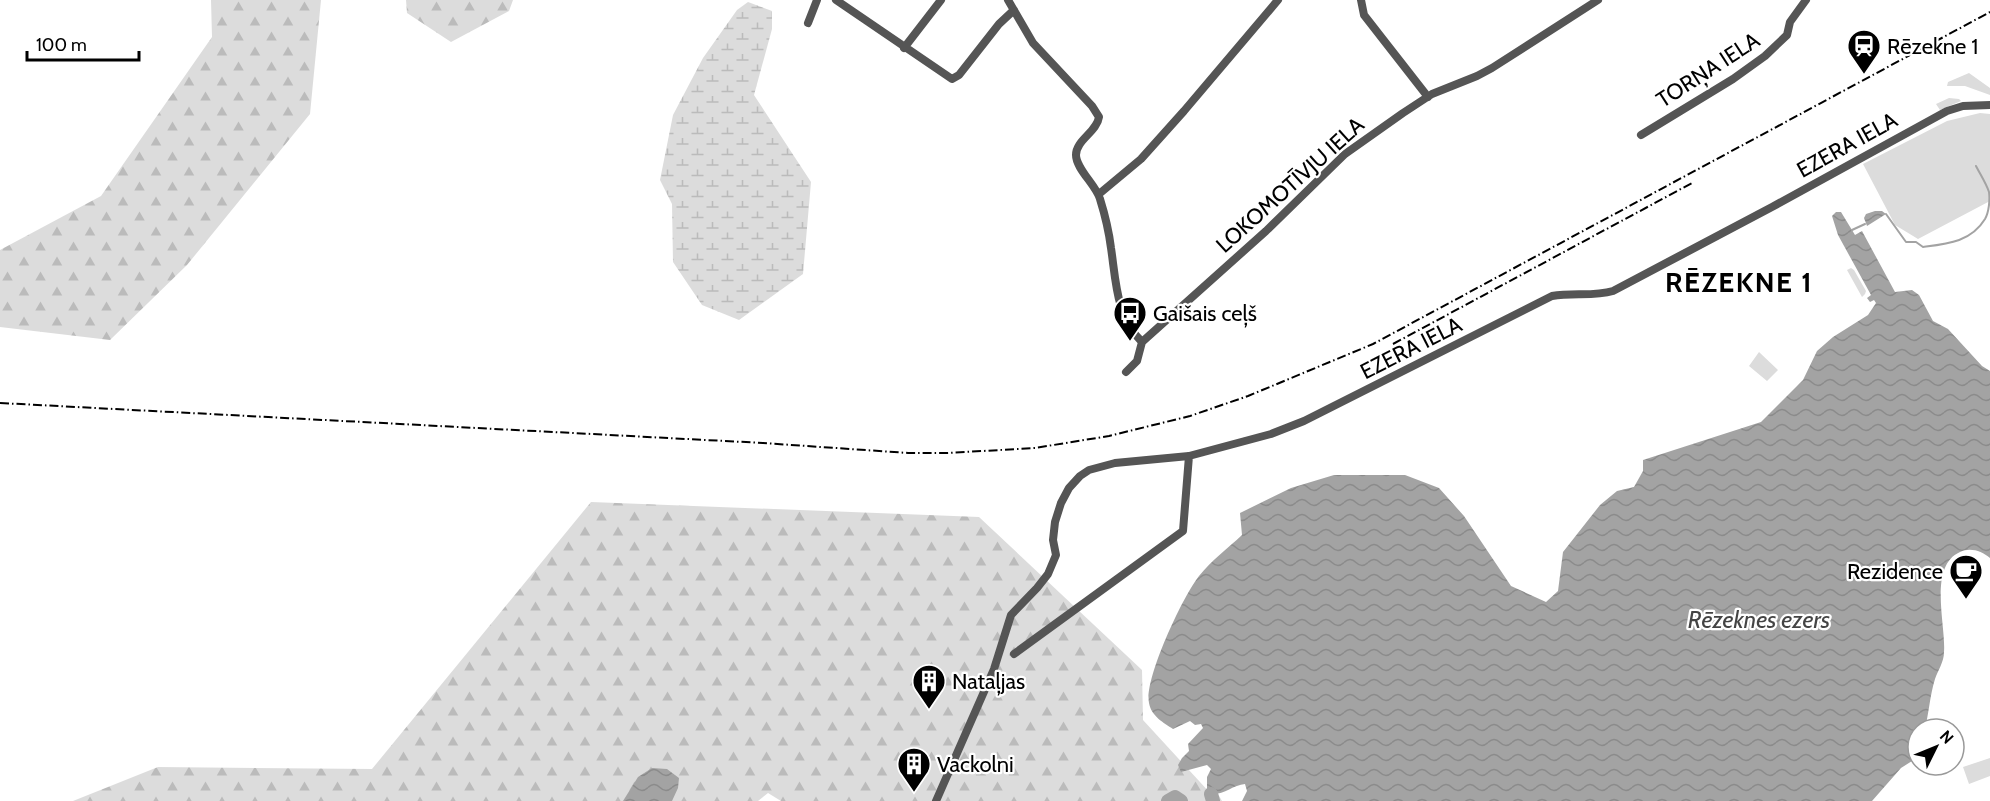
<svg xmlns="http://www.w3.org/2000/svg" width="1990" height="801" font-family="Cabin,sans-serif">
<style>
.grass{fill:#dcdcdc}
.forest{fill:url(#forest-firs)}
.wetland{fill:url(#wetland-marsh)}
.water{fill:url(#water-waves)}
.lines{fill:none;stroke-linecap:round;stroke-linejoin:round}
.stream{stroke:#a3a3a3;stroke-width:2}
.river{stroke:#a3a3a3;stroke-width:14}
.minor{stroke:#555;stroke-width:8}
.rail{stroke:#000;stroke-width:2;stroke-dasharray:9 3 1.5 3;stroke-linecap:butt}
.labels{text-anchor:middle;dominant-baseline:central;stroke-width:4.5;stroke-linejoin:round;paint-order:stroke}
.poi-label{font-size:22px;fill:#000;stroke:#fff;text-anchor:start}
.street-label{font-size:22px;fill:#000;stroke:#fff}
.water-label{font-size:24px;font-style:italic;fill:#444;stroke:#fff}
.district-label{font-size:28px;font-weight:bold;letter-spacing:1.5px;fill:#000;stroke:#fff}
</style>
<defs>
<pattern id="forest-firs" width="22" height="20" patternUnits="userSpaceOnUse" patternTransform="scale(1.5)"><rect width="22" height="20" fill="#dcdcdc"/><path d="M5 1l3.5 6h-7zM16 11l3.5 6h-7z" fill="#bbb"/></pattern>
<pattern id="wetland-marsh" width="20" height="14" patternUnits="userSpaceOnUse" patternTransform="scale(1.5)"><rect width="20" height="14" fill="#dcdcdc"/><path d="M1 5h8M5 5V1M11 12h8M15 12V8" fill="none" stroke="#bbb"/></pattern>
<pattern id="water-waves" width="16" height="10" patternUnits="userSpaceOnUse" patternTransform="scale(1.5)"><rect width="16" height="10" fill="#a3a3a3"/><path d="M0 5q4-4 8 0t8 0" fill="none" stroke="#8b8b8b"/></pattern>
</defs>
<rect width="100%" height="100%" fill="#fff"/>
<path class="grass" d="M 1969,73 L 1990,88 L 1990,95 L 1965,86 L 1947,86 L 1948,82 Z
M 1949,98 L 1959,99 L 1961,101 L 1940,110 L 1936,104 Z
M 1980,113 L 1990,114 L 1990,201 L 1918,239 L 1895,225 L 1863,164 L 1947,121 Z
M 1851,268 L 1854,270 L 1866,291 L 1865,294 L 1862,297 L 1847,270 Z
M 1759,352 L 1778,370 L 1767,381 L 1749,366 Z
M 1990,758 L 1990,776 L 1969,784 L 1963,767 Z"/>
<path class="forest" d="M 211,0 L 321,0 L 310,114 L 187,265 L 110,340 L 0,327 L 0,250 L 101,196 L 212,37 Z
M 406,0 L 513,0 L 509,11 L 451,42 L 407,13 Z
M 591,502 L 979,517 L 1142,670 L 1143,720 L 1211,794 L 1218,794 L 1222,801 L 781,801 L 768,793 L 758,801 L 73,801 L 158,767 L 372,769 Z"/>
<path class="wetland" d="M 748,2 L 772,11 L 772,29 L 754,95 L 811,182 L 803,274 L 739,320 L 702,305 L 673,262 L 672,204 L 660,180 L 673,115 L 703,58 L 737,10 Z"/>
<path class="water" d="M 1875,211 L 1882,211 L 1886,214 L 1867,226 L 1864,218 L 1866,214 Z
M 1836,212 L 1841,212 L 1855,235 L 1862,231 L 1895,292 L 1912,290 L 1919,295 L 1933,321 L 1948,329 L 1982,366 L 1990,371 L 1990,558 C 1982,551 1970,547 1960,552 C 1928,566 1946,625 1944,652 C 1944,662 1938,670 1935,679 C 1930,695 1929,712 1925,729 L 1918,729 L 1918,746 L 1908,752 L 1912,761 L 1901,768 L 1872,801 L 1242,801 L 1247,791 L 1245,784 C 1233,785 1224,795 1211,794 L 1207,789 L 1207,777 L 1211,769 L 1207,765 L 1181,772 L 1178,765 L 1182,758 L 1189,751 L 1188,744 L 1203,728 L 1201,724 L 1195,725 L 1190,721 L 1173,729 C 1164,723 1151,716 1149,703 C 1144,679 1183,596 1199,576 C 1211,561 1228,548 1242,535 L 1240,513 L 1291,488 L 1334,475 L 1405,475 L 1439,488 L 1464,516 L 1511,586 L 1546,602 L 1558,591 L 1563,552 L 1600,505 L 1617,491 L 1634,487 L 1643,471 L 1643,460 L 1761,422 L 1803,380 L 1817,351 L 1833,337 L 1868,315 L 1876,303 L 1874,300 L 1870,302 L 1867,298 L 1871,295 L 1838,235 L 1832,216 Z
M 652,768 L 667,769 L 679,778 L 678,788 L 672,801 L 623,801 L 638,777 Z"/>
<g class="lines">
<path class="stream" d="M 1886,214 L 1906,242 L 1916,242 L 1923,247 C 1947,244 1971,242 1985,219 C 1989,212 1990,200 1989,192 C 1986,183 1980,174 1976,166
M 1852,230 L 1865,224"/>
<path class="river" d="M 1211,794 L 1213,801
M 1168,801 L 1175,797 L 1181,801"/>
<path class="minor" d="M 836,0 L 952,79 L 959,75 L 999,24 L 1014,10
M 1008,0 L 1033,43 L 1092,106 L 1099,117 C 1097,132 1076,140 1076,155 C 1076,169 1096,185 1100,199 C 1105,215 1109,232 1111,248 C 1116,281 1116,317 1142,342
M 1361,0 L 1364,15 L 1428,97
M 808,23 L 817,0
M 904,48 L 941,0
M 1641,135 L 1733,79 L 1765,56 L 1787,35 L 1790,22 L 1806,0
M 1099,194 L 1141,159 L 1184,111 L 1278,0
M 1126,372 L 1137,361 L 1142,342 L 1266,231 L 1345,154 L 1403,113 L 1432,94 L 1477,76 L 1492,68 L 1598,0
M 1014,654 L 1183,531 L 1189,456
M 936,801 L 994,669 L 1011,615 L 1037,588 L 1048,574 L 1056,555 L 1053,540 L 1055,522 L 1061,503 L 1069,488 L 1080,476 L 1089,470 L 1115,463 L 1189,456 L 1271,434 L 1304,421 L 1552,296 C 1573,292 1593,297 1613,291 L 1772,207 L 1947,111 L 1963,106 L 1990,105"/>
<path class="rail" d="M 1393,344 L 1692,183
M 0,403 L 763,443 L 908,453 L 947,453 L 1035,448 L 1109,436 L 1190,416 L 1248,396 L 1373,344 L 1990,12"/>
</g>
<defs>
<g id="station-pin" transform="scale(1.725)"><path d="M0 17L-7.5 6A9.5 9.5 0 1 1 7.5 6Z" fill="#000" stroke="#fff"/><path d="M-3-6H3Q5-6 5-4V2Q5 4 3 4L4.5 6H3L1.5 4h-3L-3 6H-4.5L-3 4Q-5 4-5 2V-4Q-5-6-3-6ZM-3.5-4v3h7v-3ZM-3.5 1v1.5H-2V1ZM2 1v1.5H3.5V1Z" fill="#fff"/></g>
<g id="bus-pin" transform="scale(1.725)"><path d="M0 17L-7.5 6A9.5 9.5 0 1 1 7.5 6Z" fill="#000" stroke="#fff"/><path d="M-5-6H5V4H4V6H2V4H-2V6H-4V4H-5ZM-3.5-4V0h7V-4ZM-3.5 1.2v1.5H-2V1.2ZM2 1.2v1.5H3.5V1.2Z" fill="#fff"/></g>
<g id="cafe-pin" transform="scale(1.725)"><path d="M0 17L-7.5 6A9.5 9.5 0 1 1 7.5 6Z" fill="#000" stroke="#fff"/><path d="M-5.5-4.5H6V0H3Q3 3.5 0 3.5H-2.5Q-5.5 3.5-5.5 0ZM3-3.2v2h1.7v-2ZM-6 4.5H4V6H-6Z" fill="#fff"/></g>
<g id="building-pin" transform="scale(1.725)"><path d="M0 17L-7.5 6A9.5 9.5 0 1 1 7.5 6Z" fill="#000" stroke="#fff"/><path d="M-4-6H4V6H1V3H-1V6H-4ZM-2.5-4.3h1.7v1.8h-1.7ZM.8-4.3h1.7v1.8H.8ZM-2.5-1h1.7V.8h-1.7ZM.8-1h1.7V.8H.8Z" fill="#fff"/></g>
</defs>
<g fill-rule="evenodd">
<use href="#station-pin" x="1864" y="46"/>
<use href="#bus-pin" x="1130" y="313"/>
<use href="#cafe-pin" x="1966" y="571"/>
<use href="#building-pin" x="929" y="681"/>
<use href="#building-pin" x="914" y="764"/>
</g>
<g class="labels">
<g class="poi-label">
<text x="1887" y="46">Rēzekne 1</text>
<text x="1153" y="313">Gaišais ceļš</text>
<text x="1943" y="571" text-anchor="end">Rezidence</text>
<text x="952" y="681">Nataļjas</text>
<text x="937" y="764">Vackolni</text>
</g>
<g class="street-label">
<text transform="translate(1708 70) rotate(-33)">TORŅA IELA</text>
<text transform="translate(1847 145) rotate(-29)">EZERA IELA</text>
<text transform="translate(1290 185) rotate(-42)">LOKOMOTĪVJU IELA</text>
<text transform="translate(1411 348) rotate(-27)">EZERA IELA</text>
</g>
<g class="water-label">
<text x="1759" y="619">Rēzeknes ezers</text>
</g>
<g class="district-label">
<text x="1739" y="282">RĒZEKNE 1</text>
</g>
</g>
<g transform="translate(1936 747) rotate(47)"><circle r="28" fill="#ffffff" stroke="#999999" stroke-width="1.5"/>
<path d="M0-4.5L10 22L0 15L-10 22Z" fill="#000000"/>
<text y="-9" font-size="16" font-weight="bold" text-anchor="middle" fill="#000000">N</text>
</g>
<path d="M27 51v9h112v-9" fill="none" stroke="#000000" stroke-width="3"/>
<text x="36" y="51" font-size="18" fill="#000000" stroke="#ffffff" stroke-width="4.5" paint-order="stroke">100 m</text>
</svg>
